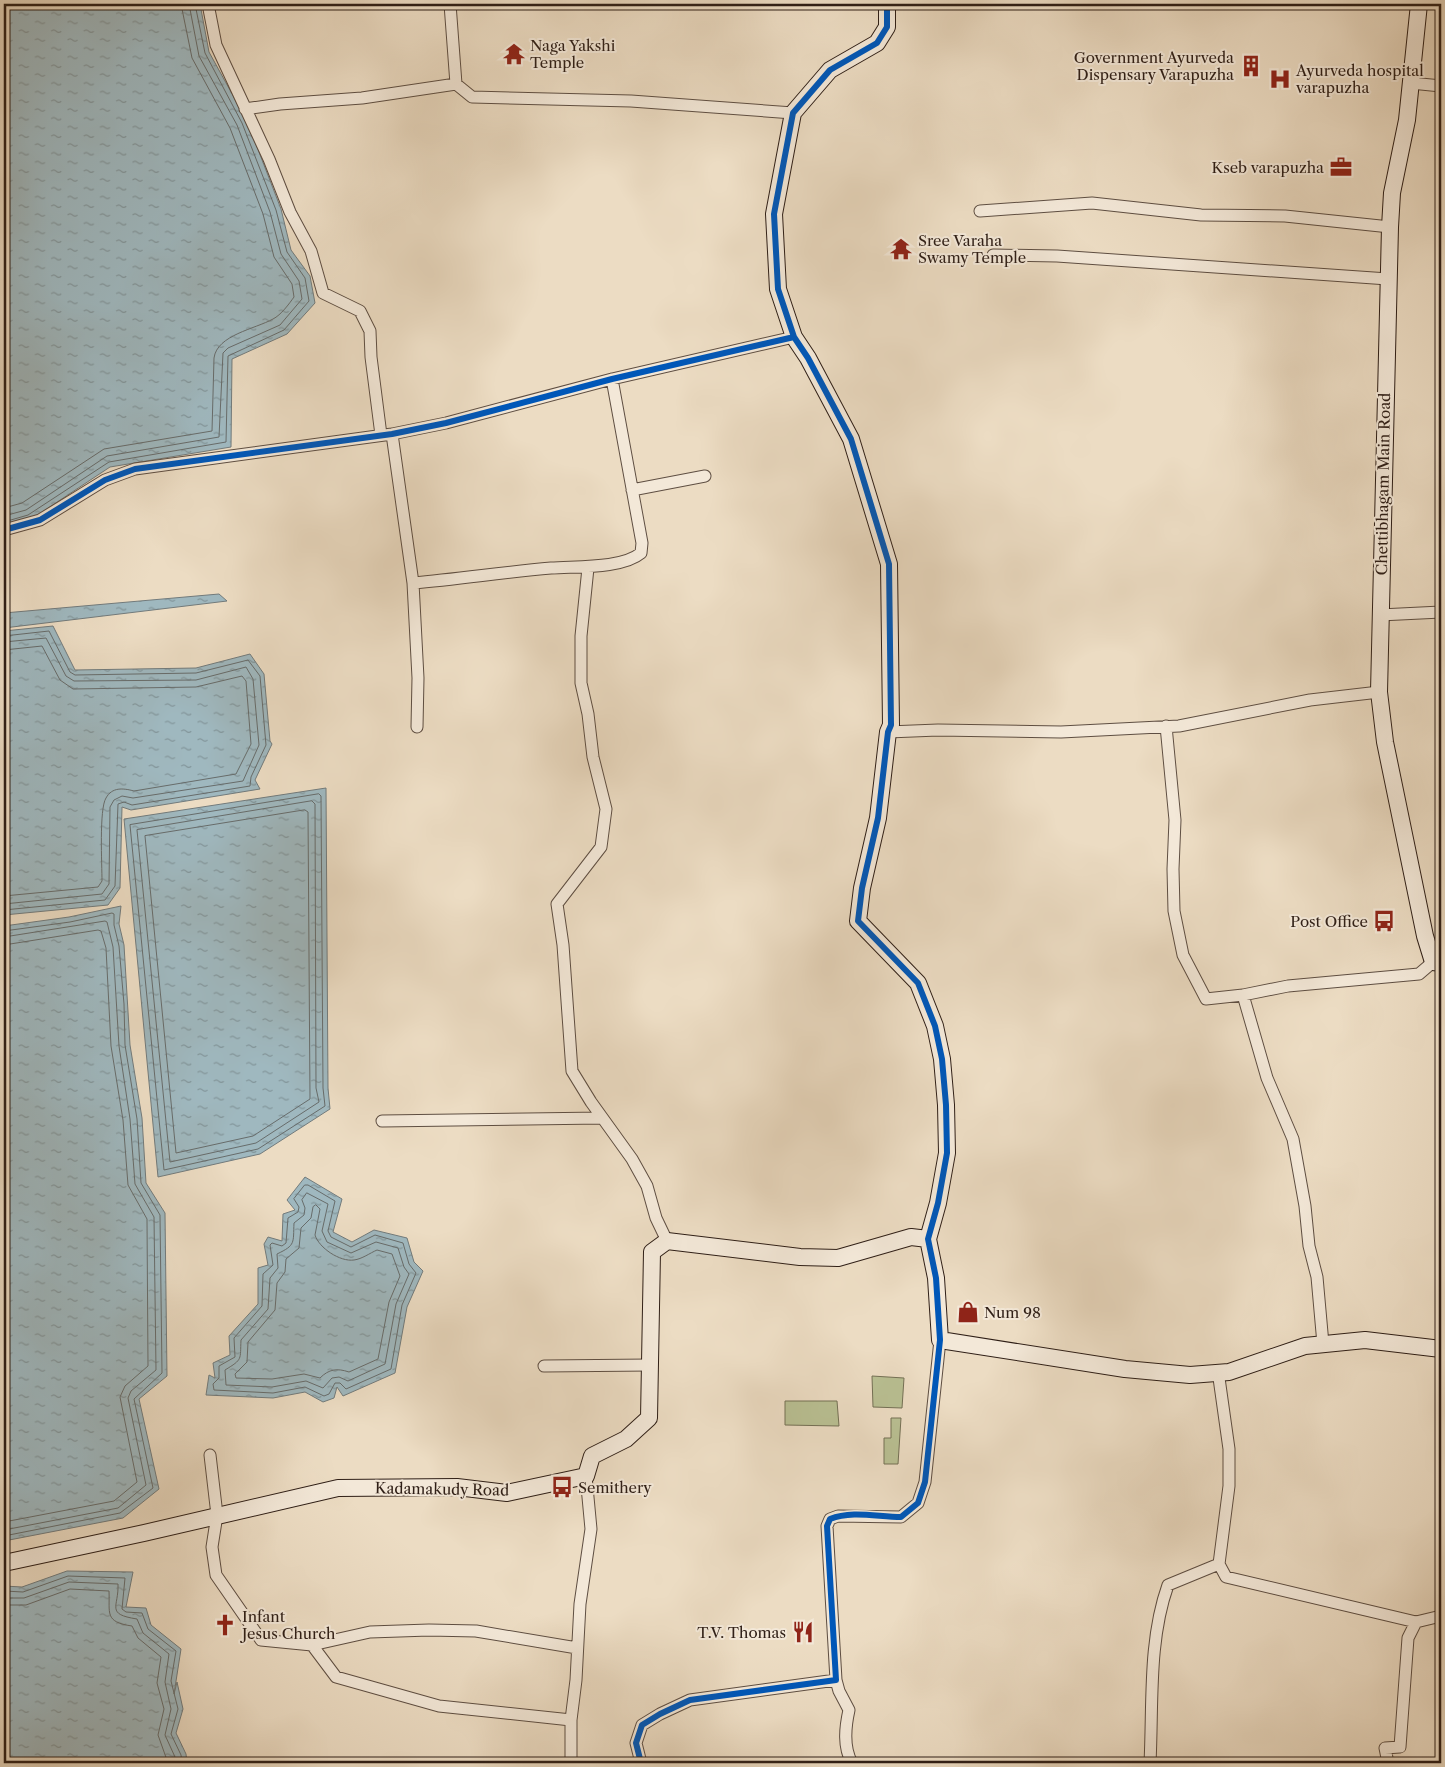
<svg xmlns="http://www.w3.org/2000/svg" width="1445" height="1767" font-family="'Libre Caslon Text',serif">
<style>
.green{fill:#b9c093;stroke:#747055}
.water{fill:url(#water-ripples);stroke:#727b7c}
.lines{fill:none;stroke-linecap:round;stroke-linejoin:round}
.shore{stroke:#676c6b;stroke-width:1}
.street-casing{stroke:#5e4e42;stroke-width:13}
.secondary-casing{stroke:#2f1f17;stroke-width:18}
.street{stroke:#f3e8d8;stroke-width:11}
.secondary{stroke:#f3e8d8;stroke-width:16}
.cycleway-casing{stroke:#f3e8d8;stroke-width:9}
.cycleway{stroke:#0057b8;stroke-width:6}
.labels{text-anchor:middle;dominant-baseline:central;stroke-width:4;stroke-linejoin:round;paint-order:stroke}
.poi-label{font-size:15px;fill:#2f1f17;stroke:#f3e8d8;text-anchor:start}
.street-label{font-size:15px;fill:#2f1f17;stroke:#f3e8d8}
</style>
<defs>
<pattern id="water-ripples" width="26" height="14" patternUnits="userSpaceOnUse" patternTransform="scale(1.25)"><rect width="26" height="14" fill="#9fb8bf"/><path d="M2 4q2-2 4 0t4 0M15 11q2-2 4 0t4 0" fill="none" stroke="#82959a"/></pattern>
</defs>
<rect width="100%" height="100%" fill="#ecdcc3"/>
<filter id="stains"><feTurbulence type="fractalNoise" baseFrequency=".004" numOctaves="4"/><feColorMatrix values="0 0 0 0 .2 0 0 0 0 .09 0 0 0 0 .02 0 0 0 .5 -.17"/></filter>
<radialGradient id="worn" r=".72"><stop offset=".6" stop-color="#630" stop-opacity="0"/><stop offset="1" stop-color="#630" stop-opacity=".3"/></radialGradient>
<path class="green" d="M 872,1376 L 904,1378 L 902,1408 L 873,1407 Z
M 785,1401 L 837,1401 L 839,1426 L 785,1425 Z
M 891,1418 L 901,1418 L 898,1464 L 884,1464 L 884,1438 L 891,1438 Z"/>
<path class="water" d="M 4,4 L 200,4 L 209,52 L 247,121 L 281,209 L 291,250 L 310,276 L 315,303 L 287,334 L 232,359 L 231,447 L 110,467 L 30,520 L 4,527 Z
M 219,594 L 227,601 L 4,628 L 4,613 Z
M 53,626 L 75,670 L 196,668 L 250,654 L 264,674 L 270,741 L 272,744 L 255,780 L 260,789 L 131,810 L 122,807 L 120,888 L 108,905 L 4,915 L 4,631 Z
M 326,788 L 328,1088 L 330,1109 L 260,1154 L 158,1177 L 124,819 Z
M 121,906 L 119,924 L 124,945 L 130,1045 L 142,1118 L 146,1183 L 165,1213 L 167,1376 L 139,1399 L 159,1489 L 123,1518 L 4,1541 L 4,926 L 69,917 Z
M 305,1177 L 342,1199 L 333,1232 L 352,1242 L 374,1230 L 407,1238 L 414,1262 L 423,1271 L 407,1307 L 395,1373 L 343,1396 L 337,1387 L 334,1398 L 323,1402 L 305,1392 L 273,1398 L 206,1395 L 209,1375 L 215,1378 L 213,1363 L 230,1355 L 229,1336 L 258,1304 L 258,1268 L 268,1265 L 264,1244 L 268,1237 L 282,1241 L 283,1214 L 295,1210 L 287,1200 Z
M 67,1571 L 133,1572 L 126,1607 L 146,1608 L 151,1625 L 181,1649 L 174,1694 L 177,1682 L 183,1709 L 176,1733 L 186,1754 L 187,1763 L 4,1763 L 4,1586 L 22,1587 Z"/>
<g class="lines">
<path class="shore" d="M 4,508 L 22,503 L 104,449 L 212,431 L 214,358 C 217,335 255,329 273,319 C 281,315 289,304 294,297 L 292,284 L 274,257 L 263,214 L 230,128 L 192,58 L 181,4
M 4,516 L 26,510 L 107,456 L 219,437 L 223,353 L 228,348 L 280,325 L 302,299 L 299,281 L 281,254 L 270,212 L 237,125 L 199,56 L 189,4
M 4,522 L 28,515 L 109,462 L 226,442 L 228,356 L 284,330 L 309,301 L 305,278 L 287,252 L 276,210 L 242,123 L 205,53 L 195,4
M 4,636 L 49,631 L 70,672 L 75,675 L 196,673 L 248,660 L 260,676 L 266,745 L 251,777 L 250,786 L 132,805 L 124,802 L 118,804 L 115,886 L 105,900 L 4,910
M 4,642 L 46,638 L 66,676 L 74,681 L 196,680 L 246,667 L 253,679 L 259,745 L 243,781 L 133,798 L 122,796 L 114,800 L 110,807 L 109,884 L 102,894 L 4,904
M 4,650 L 42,646 L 60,680 L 73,689 L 196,687 L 242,676 L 246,681 L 251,744 L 236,774 L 134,791 C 123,788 112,787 106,798 C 99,809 102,865 102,881 L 98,887 L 4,896
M 319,794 L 321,796 L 323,1088 L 325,1106 L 258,1149 L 164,1170 L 130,825 Z
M 312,801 L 315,804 L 316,1088 L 319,1102 L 256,1143 L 170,1162 L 137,830 Z
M 305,810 L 308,812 L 310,1099 L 253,1136 L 176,1153 L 145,836 Z
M 4,931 L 70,922 L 112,913 L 114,914 L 114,925 L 119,946 L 124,1004 L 125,1045 L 137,1119 L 141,1183 L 160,1215 L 162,1373 L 134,1399 L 153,1488 L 120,1513 L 4,1536
M 4,937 L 105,921 L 107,922 L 113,947 L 119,1046 L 130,1119 L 135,1184 L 154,1217 L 156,1370 L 131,1391 L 128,1398 L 146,1485 L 118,1508 L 4,1530
M 4,945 L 98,930 L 101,931 L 106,948 L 111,1046 L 123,1120 L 128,1185 L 147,1219 L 148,1366 L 125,1386 L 120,1397 L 137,1482 L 114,1501 L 4,1522
M 305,1185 L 308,1185 L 335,1201 L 328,1231 L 331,1237 L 351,1247 L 375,1235 L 403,1243 L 409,1264 L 416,1273 L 402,1305 L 391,1369 L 346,1389 L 340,1383 L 335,1383 L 329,1394 L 324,1396 L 305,1387 L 273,1393 L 214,1390 L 213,1384 L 219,1378 L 219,1366 L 235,1357 L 234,1338 L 262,1306 L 263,1274 L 273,1265 L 270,1245 L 272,1243 L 282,1246 L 286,1243 L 288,1218 L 298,1212 L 299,1207 L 294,1199 Z
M 307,1193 L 328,1204 L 322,1231 L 327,1242 L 351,1253 L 376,1242 L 398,1248 L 404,1267 L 409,1274 L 396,1304 L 385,1364 L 348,1381 L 339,1377 L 332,1378 L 323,1388 L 306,1381 L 272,1387 L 226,1385 L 225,1370 C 243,1359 240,1360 241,1340 L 268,1309 L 270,1278 L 278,1268 L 277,1254 C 296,1245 293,1243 294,1223 L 304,1215 L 305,1208 L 302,1200 Z
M 316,1205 L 320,1209 L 315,1235 C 319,1248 340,1262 354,1260 C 362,1259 370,1253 377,1250 L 392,1254 L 400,1276 L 389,1302 L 378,1359 L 349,1372 C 337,1368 329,1369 320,1378 L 304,1374 L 272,1379 L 236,1378 L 235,1374 L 247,1362 L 248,1342 L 275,1310 L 277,1283 L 285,1272 L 286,1259 L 299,1248 L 301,1228 L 311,1218 L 313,1207 Z
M 4,1591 L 23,1592 L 68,1576 L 125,1578 L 122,1609 L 126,1612 L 142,1613 L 148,1629 L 176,1651 L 171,1681 L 178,1709 L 171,1734 L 181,1755 L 182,1763
M 4,1598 L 24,1598 L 69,1582 L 118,1584 C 119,1607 105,1614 137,1619 L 143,1633 L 169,1654 L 165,1682 L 171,1709 L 165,1735 L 175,1757 L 176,1763
M 4,1605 L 26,1605 L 70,1589 L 109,1591 C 110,1613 104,1622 132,1626 L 138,1638 L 161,1657 L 157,1683 L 164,1709 L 158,1735 L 168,1763"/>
<g class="street-casing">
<path id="street" d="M 208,4 L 216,45 L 269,159 L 290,212 L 311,251 L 323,293 L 360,311 L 370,331 L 371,357 L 381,435
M 1411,83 L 1441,86
M 456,84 L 472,97 L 631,101 L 793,113
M 245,109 L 280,104 L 362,98 L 456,84 L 450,4
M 980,211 L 1092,203 L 1201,215 L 1285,216 L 1390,227
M 993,255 L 1057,256 L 1388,279
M 392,434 L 413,583 L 418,678 L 417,727
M 632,490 L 705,476
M 4,530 L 40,520 L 105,480 L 135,469 L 392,434 L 446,423 L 612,379 L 794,337
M 588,568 L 581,636 L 581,683 L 588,714 L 593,757 L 606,809 L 601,847 L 557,904 L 563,945 L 572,1071 L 591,1102 L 632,1159 L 647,1186 L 656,1218 L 667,1241
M 413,583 C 459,579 505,572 551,568 C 575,566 622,569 641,553 L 642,543 L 612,379
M 1380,615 L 1441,612
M 1166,726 L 1175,820 L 1173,869 L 1174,911 L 1183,955 L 1206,999 L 1243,995
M 888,732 L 938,730 L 1061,732 L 1179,726 L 1310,700 L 1379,692
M 382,1121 L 602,1118
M 1323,1344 L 1317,1277 L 1309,1246 L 1305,1206 L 1293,1139 L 1267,1078 L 1243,995 L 1288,986 L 1419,974 L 1433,962
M 544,1366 L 650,1365
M 210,1455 L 217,1515 L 212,1547 L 216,1575 L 261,1640 L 312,1645 L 336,1677 L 439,1706 L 571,1720
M 1219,1564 L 1226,1577 L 1416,1622
M 312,1645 L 370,1632 L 429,1630 L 476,1631 L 577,1648
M 836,1680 L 839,1691 L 849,1710 C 845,1728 843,1747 852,1763
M 571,1763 L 571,1720 L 576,1680 L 580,1604 L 591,1529 L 586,1476
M 641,1763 L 636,1743 L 642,1725 L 660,1714 L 690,1700 L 836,1680 L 827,1526 L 830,1519 L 838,1516 L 901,1517 L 918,1503 L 925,1482 L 940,1340
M 1150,1763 C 1153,1705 1148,1641 1168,1585 L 1219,1564 L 1229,1486 L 1229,1449 L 1218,1371
M 1388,1763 L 1385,1748 L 1400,1747 L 1408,1638 L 1416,1622 L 1441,1616"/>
</g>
<g class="secondary-casing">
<path id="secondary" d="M 887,4 L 887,27 L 877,43 L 830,70 L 793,113 L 774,214 L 778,289 L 794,337 L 808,358 L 851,439 L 889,564 L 891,725 L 888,732 L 878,818 L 862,888 L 858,921 L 918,983 L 935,1026 L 942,1059 L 946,1105 L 947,1153 L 938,1203 L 928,1239 L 936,1278 L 940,1340 L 1125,1369 L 1190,1375 L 1229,1372 L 1305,1346 L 1365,1340 L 1441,1349
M 1419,4 L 1407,120 L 1392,193 L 1390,227 L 1379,692 L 1385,742 L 1425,936 L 1433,962 L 1441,963
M 4,1563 L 144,1533 L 338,1488 L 457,1487 L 507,1493 L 586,1476 L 592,1456 L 626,1439 L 649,1418 L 652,1252 L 667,1241 L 800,1257 L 838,1258 L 911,1237 L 928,1239"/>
</g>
<use href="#street" class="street"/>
<use href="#secondary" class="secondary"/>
<g class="cycleway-casing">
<path id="cycleway" d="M 4,530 L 40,520 L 105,480 L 135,469 L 392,434 L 446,423 L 612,379 L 794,337
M 641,1763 L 636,1743 L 642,1725 L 660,1714 L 690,1700 L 836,1680 L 827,1526 L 830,1519 C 852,1510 878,1517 901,1517 L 918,1503 L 925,1482 L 940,1340 L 936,1278 L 928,1239 L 938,1203 L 947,1153 L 946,1105 L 942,1059 L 935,1026 L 918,983 L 858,921 L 862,888 L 878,818 L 888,732 L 891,725 L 889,564 L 851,439 L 808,358 L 794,337 L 778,289 L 774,214 L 793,113 L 830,70 L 877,43 L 887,27 L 887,4"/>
</g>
<use href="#cycleway" class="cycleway"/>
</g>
<defs>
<g id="temple-bare" transform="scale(1.725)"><path d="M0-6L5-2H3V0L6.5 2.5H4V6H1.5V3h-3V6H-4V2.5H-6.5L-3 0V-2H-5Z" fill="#8f2418" stroke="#f3e8d8" stroke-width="2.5" paint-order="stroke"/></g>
<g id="building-bare" transform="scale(1.725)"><path d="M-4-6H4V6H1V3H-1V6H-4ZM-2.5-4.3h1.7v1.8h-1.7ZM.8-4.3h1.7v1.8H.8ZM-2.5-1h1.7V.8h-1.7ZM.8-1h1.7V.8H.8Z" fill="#8f2418" stroke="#f3e8d8" stroke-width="2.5" paint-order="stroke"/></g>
<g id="hospital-bare" transform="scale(1.725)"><path d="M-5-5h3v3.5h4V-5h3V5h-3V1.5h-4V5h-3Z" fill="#8f2418" stroke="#f3e8d8" stroke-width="2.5" paint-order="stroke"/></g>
<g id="office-bare" transform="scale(1.725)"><path d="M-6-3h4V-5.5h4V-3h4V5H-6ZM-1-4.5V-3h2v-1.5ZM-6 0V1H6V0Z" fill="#8f2418" stroke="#f3e8d8" stroke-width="2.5" paint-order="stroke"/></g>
<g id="bus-bare" transform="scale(1.725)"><path d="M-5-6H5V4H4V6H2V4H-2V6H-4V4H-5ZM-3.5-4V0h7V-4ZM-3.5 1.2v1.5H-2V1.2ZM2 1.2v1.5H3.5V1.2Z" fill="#8f2418" stroke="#f3e8d8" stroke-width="2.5" paint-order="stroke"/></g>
<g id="shop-bare" transform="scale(1.725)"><path d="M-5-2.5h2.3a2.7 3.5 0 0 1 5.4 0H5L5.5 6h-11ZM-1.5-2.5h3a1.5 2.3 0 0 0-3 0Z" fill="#8f2418" stroke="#f3e8d8" stroke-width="2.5" paint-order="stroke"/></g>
<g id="church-bare" transform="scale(1.725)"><path d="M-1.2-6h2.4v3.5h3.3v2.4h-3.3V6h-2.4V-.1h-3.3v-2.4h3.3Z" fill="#8f2418" stroke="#f3e8d8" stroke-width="2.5" paint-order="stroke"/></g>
<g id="restaurant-bare" transform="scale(1.725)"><path d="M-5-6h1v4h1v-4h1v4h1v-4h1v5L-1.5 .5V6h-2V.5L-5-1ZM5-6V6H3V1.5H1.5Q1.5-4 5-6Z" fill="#8f2418" stroke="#f3e8d8" stroke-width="2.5" paint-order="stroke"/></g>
</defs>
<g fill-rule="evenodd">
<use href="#temple-bare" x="514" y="54"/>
<use href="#building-bare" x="1251" y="66"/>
<use href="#hospital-bare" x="1280" y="79"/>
<use href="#office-bare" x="1341" y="167"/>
<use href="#temple-bare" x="901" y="249"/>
<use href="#bus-bare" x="1384" y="921"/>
<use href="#shop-bare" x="968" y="1312"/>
<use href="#bus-bare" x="562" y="1487"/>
<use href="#church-bare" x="225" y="1625"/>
<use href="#restaurant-bare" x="803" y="1632"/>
</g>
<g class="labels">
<g class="poi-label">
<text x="530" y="45">Naga Yakshi<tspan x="530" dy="17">Temple</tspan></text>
<text x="1234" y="57" text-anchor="end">Government Ayurveda<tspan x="1234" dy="17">Dispensary Varapuzha</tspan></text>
<text x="1296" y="70">Ayurveda hospital<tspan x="1296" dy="17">varapuzha</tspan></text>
<text x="1324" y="167" text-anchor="end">Kseb varapuzha</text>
<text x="918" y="240">Sree Varaha<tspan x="918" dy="17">Swamy Temple</tspan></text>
<text x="1368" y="921" text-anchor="end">Post Office</text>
<text x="984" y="1312">Num 98</text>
<text x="578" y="1487">Semithery</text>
<text x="242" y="1616">Infant<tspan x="242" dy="17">Jesus Church</tspan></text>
<text x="786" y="1632" text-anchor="end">T.V. Thomas</text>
</g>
<g class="street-label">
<text transform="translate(1383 484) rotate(-89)">Chettibhagam Main Road</text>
<text transform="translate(442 1489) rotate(1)">Kadamakudy Road</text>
</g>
</g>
<rect width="1445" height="1767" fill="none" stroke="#ecdcc3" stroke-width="20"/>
<rect x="5" y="5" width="1435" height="1757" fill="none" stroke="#2f1f17" stroke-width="2.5"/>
<rect x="10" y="10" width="1425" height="1747" fill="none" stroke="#2f1f17"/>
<rect width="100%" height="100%" filter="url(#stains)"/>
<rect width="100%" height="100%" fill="url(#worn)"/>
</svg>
